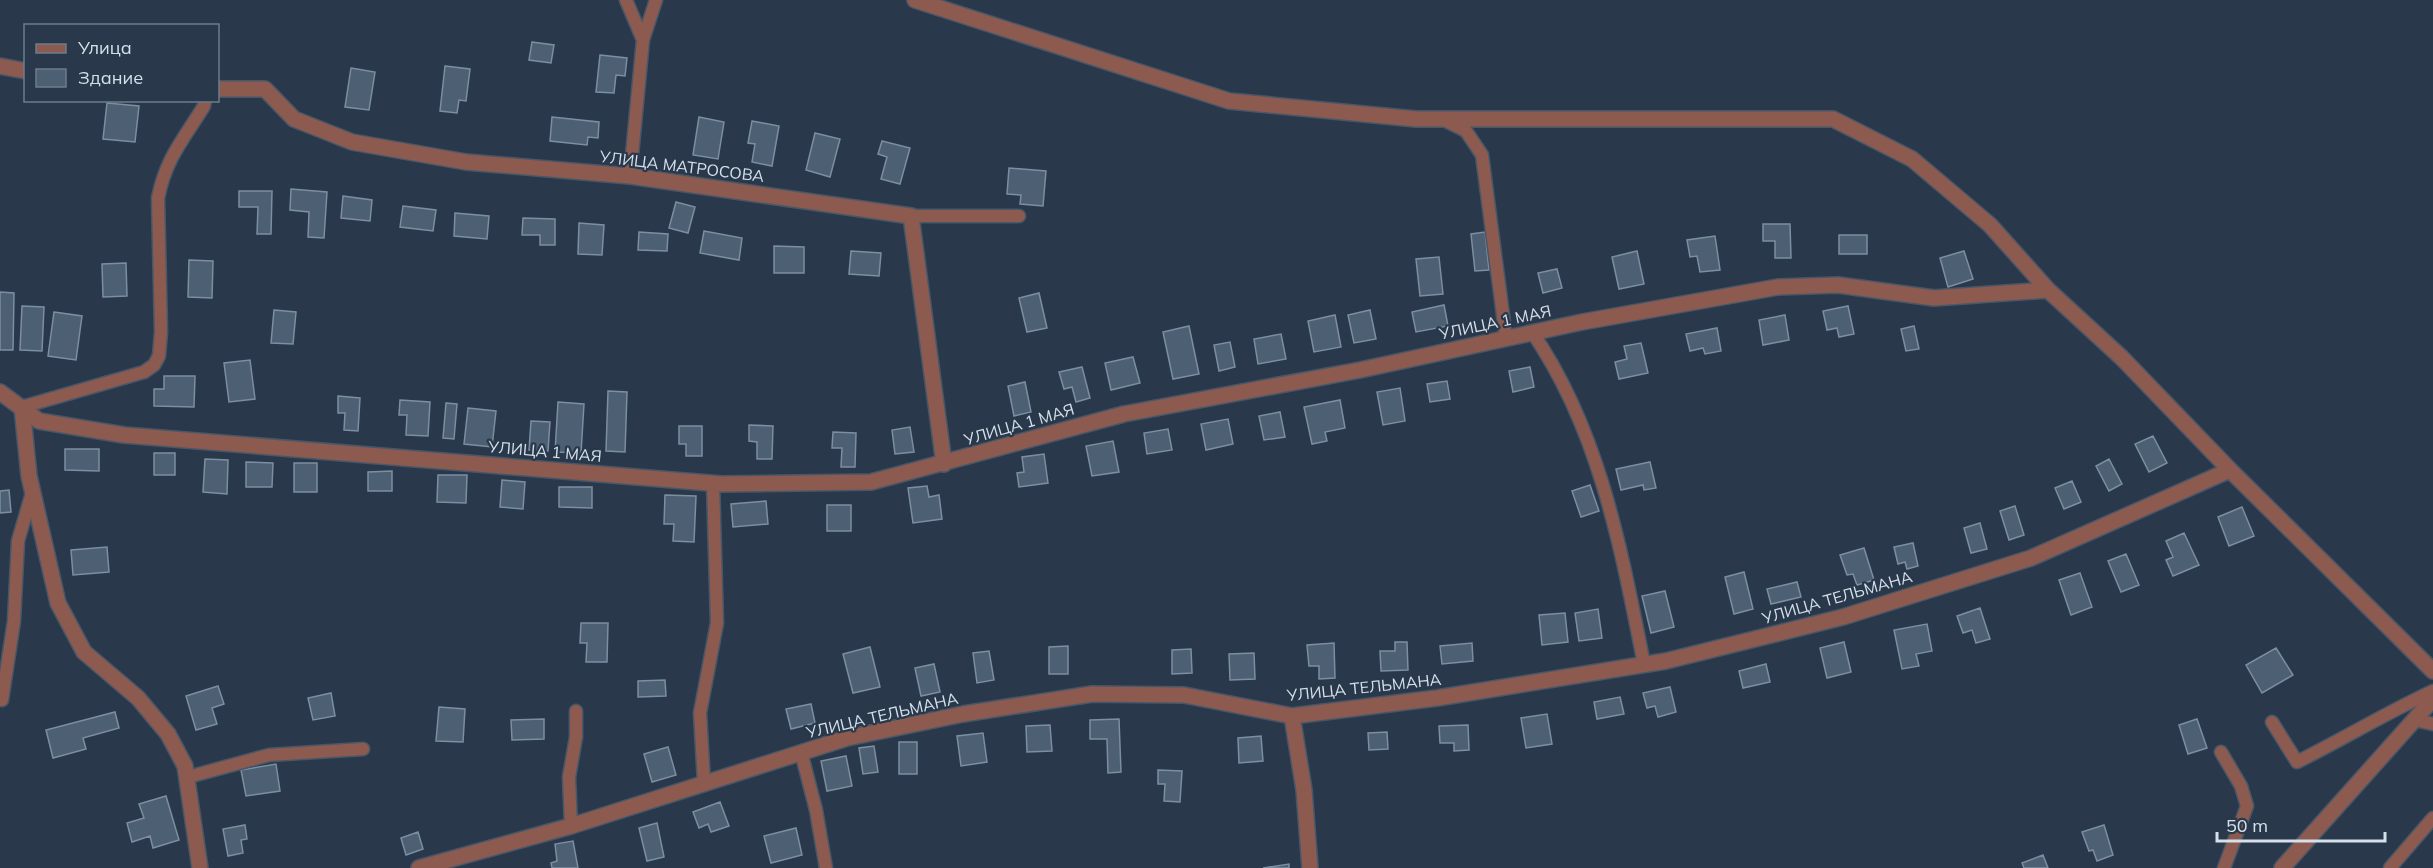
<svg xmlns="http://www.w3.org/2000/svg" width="2433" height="868" font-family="Mulish,sans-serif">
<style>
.building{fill:#4d5f72;stroke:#7b8ea2;stroke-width:1.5}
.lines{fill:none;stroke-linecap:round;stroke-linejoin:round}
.service-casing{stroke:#485768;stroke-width:15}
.minor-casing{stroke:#485768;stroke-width:18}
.service{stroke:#8d5a4f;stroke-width:12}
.minor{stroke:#8d5a4f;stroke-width:15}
.labels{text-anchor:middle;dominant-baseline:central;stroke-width:4.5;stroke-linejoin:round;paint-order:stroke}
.street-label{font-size:16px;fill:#d5e0eb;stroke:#29394b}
</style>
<rect width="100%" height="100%" fill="#29394b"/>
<path class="building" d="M 532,42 L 554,45 L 551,63 L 529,60 Z
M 600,55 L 627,58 L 625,76 L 616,75 L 614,93 L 596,92 Z
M 445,66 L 470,69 L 466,101 L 459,100 L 457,113 L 440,111 Z
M 351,68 L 375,72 L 369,110 L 345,107 Z
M 107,103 L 139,106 L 135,142 L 103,139 Z
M 552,117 L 599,122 L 598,138 L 588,137 L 587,145 L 550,141 Z
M 699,117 L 724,122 L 718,159 L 693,155 Z
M 752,121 L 779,126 L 772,166 L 752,162 L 755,144 L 748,143 Z
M 815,133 L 840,139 L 830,177 L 806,170 Z
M 882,141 L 910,148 L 900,184 L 881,179 L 887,157 L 878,154 Z
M 1009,168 L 1046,171 L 1043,206 L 1020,204 L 1021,195 L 1007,194 Z
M 291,189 L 327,192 L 324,238 L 308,237 L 309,212 L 290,210 Z
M 239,191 L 272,191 L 271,234 L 257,234 L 258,207 L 239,207 Z
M 343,196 L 372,200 L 370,221 L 341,218 Z
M 676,202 L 695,207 L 688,233 L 669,228 Z
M 403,206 L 436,210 L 433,231 L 400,227 Z
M 455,213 L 489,216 L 487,239 L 454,236 Z
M 523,218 L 555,219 L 555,245 L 540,245 L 540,235 L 522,235 Z
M 579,223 L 604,225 L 602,255 L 578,254 Z
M 1763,224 L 1790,224 L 1791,258 L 1775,258 L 1775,241 L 1763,241 Z
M 704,231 L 742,238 L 739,260 L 700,253 Z
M 639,232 L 668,234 L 667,251 L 638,250 Z
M 1485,232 L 1489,270 L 1475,271 L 1471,234 Z
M 1839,235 L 1867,235 L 1867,254 L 1839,254 Z
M 1715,236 L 1720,270 L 1700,272 L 1697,256 L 1690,257 L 1687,240 Z
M 774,246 L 804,247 L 804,273 L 774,273 Z
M 851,251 L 881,253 L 879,276 L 849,274 Z
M 1637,251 L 1644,284 L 1619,289 L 1612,257 Z
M 1964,251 L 1973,279 L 1948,287 L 1940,258 Z
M 1439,257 L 1443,294 L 1420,296 L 1416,259 Z
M 189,260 L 213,261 L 212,298 L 188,297 Z
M 126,263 L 127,296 L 103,297 L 102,264 Z
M 1557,269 L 1562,288 L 1543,293 L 1538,273 Z
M 0,292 L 14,293 L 13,350 L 0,350 Z
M 1039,293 L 1047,328 L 1027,332 L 1019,298 Z
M 1444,305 L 1448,326 L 1416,332 L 1412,312 Z
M 22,306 L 44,307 L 42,351 L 20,350 Z
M 1848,306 L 1854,334 L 1839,337 L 1837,328 L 1827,330 L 1823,311 Z
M 274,310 L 296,312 L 293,344 L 271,343 Z
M 1370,310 L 1376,339 L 1354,343 L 1348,315 Z
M 54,312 L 82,316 L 76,360 L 48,356 Z
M 1335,315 L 1341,347 L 1314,352 L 1308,321 Z
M 1785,315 L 1789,340 L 1763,345 L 1759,320 Z
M 1189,326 L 1199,374 L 1173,379 L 1163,332 Z
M 1914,326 L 1919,349 L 1906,351 L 1901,329 Z
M 1717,328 L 1721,351 L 1705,354 L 1703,348 L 1690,351 L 1686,334 Z
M 1281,334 L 1286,359 L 1258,364 L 1254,339 Z
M 1230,342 L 1235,367 L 1219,371 L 1214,345 Z
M 1641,343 L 1648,373 L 1619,379 L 1615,362 L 1627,359 L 1624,346 Z
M 1133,357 L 1140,383 L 1111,390 L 1105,363 Z
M 250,360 L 255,399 L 229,402 L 224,363 Z
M 1082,367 L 1090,398 L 1076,402 L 1072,387 L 1064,389 L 1059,372 Z
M 1530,367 L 1534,387 L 1513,392 L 1509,371 Z
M 164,376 L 195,376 L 194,407 L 154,406 L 154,389 L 164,389 Z
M 1447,381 L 1450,399 L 1430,402 L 1427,384 Z
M 1025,382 L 1031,412 L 1014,416 L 1008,386 Z
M 1400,388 L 1405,421 L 1383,425 L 1377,392 Z
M 608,391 L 627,392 L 625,452 L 606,451 Z
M 338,396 L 360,398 L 358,431 L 344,430 L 345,413 L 338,413 Z
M 400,400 L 430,402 L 428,436 L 406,435 L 407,415 L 399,415 Z
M 1340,400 L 1345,428 L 1325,432 L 1327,441 L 1312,444 L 1304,407 Z
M 558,402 L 584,404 L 581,453 L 555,452 Z
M 446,403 L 457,404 L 454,439 L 443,438 Z
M 468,408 L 496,411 L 492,447 L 464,444 Z
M 1280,412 L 1285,437 L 1264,440 L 1259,416 Z
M 1228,419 L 1233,444 L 1206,450 L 1201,424 Z
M 531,421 L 550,422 L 548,451 L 529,450 Z
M 749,425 L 773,426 L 772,459 L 757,459 L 757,442 L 749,441 Z
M 679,426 L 702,426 L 702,456 L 686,456 L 686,444 L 679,444 Z
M 910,427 L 914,452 L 895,454 L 892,430 Z
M 1168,429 L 1172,450 L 1147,454 L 1144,433 Z
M 833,432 L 856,433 L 855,467 L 841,467 L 842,448 L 832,448 Z
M 2153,436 L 2167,463 L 2149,472 L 2135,444 Z
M 1113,441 L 1119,472 L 1092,476 L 1086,446 Z
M 65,449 L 99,449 L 99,471 L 65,470 Z
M 154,453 L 175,453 L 175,475 L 154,475 Z
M 1044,454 L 1048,483 L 1019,487 L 1017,473 L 1024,472 L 1022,457 Z
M 205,459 L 228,460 L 227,494 L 203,492 Z
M 2109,459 L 2122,484 L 2109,491 L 2096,466 Z
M 246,462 L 273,463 L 272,487 L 246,487 Z
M 1650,462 L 1656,488 L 1644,490 L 1643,485 L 1621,490 L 1616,469 Z
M 294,463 L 317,463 L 317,492 L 294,492 Z
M 392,471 L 392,491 L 368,491 L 368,472 Z
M 438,475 L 467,475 L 466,503 L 437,502 Z
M 502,480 L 525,482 L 523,509 L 500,507 Z
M 2072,481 L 2081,502 L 2064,509 L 2055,488 Z
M 1590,485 L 1599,511 L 1581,517 L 1572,491 Z
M 927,486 L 929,497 L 939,495 L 942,519 L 913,523 L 908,488 Z
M 559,487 L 592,487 L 592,508 L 559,507 Z
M 9,490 L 11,512 L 0,513 L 0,491 Z
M 665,495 L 696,496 L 694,542 L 673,541 L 674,524 L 664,524 Z
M 766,501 L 768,524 L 733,527 L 731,504 Z
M 827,505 L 851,505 L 851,531 L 827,531 Z
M 2015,506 L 2024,535 L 2009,540 L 2000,511 Z
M 2242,507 L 2254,536 L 2229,546 L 2218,517 Z
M 1980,523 L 1987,549 L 1971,553 L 1964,528 Z
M 2184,533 L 2199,565 L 2173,576 L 2166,560 L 2173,557 L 2166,541 Z
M 1913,543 L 1918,566 L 1907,569 L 1905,562 L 1898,564 L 1894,547 Z
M 107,547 L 109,572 L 73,575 L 71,550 Z
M 1864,548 L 1874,580 L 1857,585 L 1853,574 L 1847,575 L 1840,555 Z
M 2126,554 L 2139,585 L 2121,592 L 2108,561 Z
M 1744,572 L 1753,609 L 1734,614 L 1725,577 Z
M 2080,573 L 2092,607 L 2071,615 L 2059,580 Z
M 1797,582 L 1801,597 L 1771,604 L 1767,589 Z
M 1665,591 L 1674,627 L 1651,633 L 1642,596 Z
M 1980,608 L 1990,639 L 1976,643 L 1972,630 L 1963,633 L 1957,616 Z
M 1598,609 L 1602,638 L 1579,641 L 1575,613 Z
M 1565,613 L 1568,642 L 1542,645 L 1539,615 Z
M 581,623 L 608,623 L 607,662 L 586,662 L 587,643 L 580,643 Z
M 1927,624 L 1932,651 L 1916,654 L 1919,666 L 1902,669 L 1894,630 Z
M 1395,642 L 1407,642 L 1408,670 L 1381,671 L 1380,651 L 1395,651 Z
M 1844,642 L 1851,672 L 1827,678 L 1820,648 Z
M 1334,643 L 1335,678 L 1319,679 L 1319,666 L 1309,666 L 1307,645 Z
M 1472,643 L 1473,661 L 1442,664 L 1440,646 Z
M 1068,646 L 1068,674 L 1049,674 L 1049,647 Z
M 870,647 L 880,687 L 853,693 L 843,654 Z
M 2276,648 L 2293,675 L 2262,693 L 2246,665 Z
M 1191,649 L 1192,673 L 1172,674 L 1172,650 Z
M 989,651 L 994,680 L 977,683 L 973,653 Z
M 1254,653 L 1255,679 L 1230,680 L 1229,654 Z
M 934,664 L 940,692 L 921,696 L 915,668 Z
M 1766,664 L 1770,682 L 1743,688 L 1739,671 Z
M 665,680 L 666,696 L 638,697 L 638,681 Z
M 218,686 L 224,704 L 212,708 L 217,724 L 196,730 L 186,696 Z
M 1670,687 L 1676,712 L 1658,717 L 1655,706 L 1647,708 L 1643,693 Z
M 331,693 L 335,716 L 313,720 L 308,698 Z
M 1620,697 L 1624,714 L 1597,719 L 1594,702 Z
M 811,704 L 815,723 L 791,729 L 786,709 Z
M 439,707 L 465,709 L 463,742 L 436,741 Z
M 115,712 L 119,728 L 83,738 L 86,749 L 53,758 L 46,730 Z
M 1547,714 L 1552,744 L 1526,748 L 1521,718 Z
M 544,719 L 544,739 L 512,740 L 511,720 Z
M 1119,719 L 1121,772 L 1108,773 L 1107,739 L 1090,739 L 1090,720 Z
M 2197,719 L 2207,748 L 2188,754 L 2179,725 Z
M 1050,725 L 1052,751 L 1027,752 L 1026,726 Z
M 1468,725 L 1469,750 L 1454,751 L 1454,743 L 1440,743 L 1439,726 Z
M 1387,732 L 1388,749 L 1369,750 L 1368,733 Z
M 983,733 L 987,762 L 961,766 L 957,736 Z
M 1261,736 L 1263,761 L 1239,763 L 1238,738 Z
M 899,742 L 917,742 L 917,774 L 899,774 Z
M 874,746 L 878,772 L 863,774 L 859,748 Z
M 668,747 L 676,775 L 652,782 L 644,754 Z
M 846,756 L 852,786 L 827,791 L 821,761 Z
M 276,764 L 280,791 L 246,796 L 241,770 Z
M 1158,770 L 1182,771 L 1180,802 L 1164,801 L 1165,784 L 1158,784 Z
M 166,796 L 179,840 L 153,848 L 150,836 L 132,842 L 127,823 L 144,818 L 139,804 Z
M 720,802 L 729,826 L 711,832 L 708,824 L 699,828 L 693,812 Z
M 657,823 L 664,857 L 647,861 L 639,828 Z
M 245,825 L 247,839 L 241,840 L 243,853 L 228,856 L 223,829 Z
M 2104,825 L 2113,855 L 2097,861 L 2093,850 L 2089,851 L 2082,832 Z
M 796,828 L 802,855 L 771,863 L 764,836 Z
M 418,832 L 423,849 L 406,855 L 401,838 Z
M 573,841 L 578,868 L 552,868 L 551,863 L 557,861 L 555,844 Z
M 2043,855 L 2048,868 L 2024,868 L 2022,863 Z
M 1289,864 L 1289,868 L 1263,868 Z"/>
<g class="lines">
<g class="service-casing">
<path id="service" d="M 626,0 L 643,40
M 1444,120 L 1466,131 L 1482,155 L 1506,338
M 630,176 L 643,40 L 656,0
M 911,216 L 1019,216
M 1532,332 C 1600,431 1621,549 1644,664
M 22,407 L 144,372 L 154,365 L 159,356 L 161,332 L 158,198 C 166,158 183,140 204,106 L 205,100
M 2,700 L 14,621 L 18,541 L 32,493
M 2414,720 L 2433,724
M 2272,722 L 2297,762 C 2343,739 2386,713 2433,691
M 801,752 L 816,810 L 826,868
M 2221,752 L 2241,786 L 2247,806 L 2224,868
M 188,777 L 269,755 L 363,749
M 704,783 L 700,713 L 717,623 L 713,483
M 571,826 L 569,777 L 576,737 L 576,711
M 2390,868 L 2433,818"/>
</g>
<g class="minor-casing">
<path id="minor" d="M 915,0 L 1229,101 L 1416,119 L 1833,119 L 1912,159 L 1990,225 L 2048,290 L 2122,358 L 2230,470 L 2433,671
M 0,66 L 26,71
M 218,89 L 265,89 L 294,119 L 352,142 L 466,162 L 630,176 L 911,216 L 944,464
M 0,392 L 39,421 L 124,435 L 722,484 L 871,482 L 1124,414 L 1360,370 L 1582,322 L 1778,287 L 1838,285 L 1934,298 L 2048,290
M 22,407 L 29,476 L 58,603 L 84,652 L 138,698 L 168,734 L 185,766 L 200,868
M 1292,716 L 1304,790 L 1310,868
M 419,868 L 571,826 L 847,738 L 963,714 L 1092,694 L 1184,695 L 1292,716 L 1437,698 L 1666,661 L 1843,617 L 2031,558 L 2230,470
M 2282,868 L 2433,699"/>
</g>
<use href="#service" class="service"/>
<use href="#minor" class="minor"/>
</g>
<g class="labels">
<g class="street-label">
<text transform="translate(682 166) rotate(7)">УЛИЦА МАТРОСОВА</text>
<text transform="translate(1495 322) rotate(-12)">УЛИЦА 1 МАЯ</text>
<text transform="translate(1019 424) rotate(-16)">УЛИЦА 1 МАЯ</text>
<text transform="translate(545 451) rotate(5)">УЛИЦА 1 МАЯ</text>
<text transform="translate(1837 597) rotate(-16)">УЛИЦА ТЕЛЬМАНА</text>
<text transform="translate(1364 687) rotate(-6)">УЛИЦА ТЕЛЬМАНА</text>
<text transform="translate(882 715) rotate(-13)">УЛИЦА ТЕЛЬМАНА</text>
</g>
</g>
<rect x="24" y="24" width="195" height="78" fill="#29394b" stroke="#6e7c8b" stroke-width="1.5"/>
<rect x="36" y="44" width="30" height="9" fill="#8d5a4f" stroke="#6e7c8b" stroke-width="1.5"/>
<text x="78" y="54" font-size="18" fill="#d5e0eb">Улица</text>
<rect x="36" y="69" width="30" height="18" fill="#4d5f72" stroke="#6e7c8b" stroke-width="1.5"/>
<text x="78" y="84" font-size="18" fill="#d5e0eb">Здание</text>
<path d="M2217 832v9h168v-9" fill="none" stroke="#d5e0eb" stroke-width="3"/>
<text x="2226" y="832" font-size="18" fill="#d5e0eb" stroke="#29394b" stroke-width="4.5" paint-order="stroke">50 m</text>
</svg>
